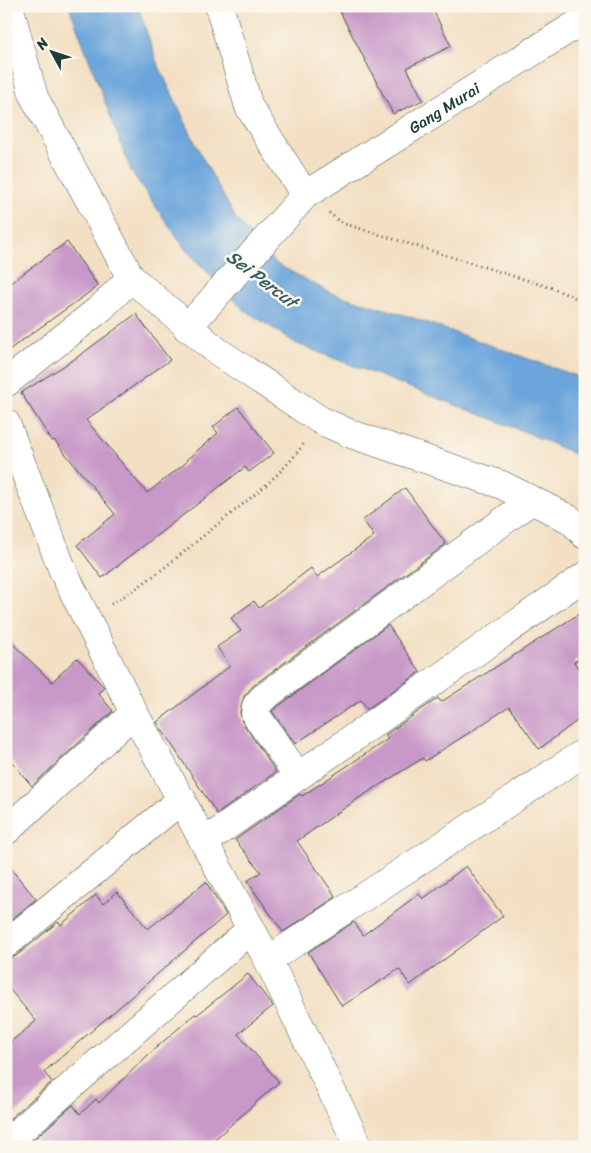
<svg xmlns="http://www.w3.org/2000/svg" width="591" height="1153" font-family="Sriracha,sans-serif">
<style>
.water{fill:#6ca5db;stroke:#467188}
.building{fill:#c898c8}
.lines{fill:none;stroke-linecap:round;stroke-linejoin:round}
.minor-casing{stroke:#3f5549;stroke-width:29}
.path{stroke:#3f5549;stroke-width:3;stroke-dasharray:1 4;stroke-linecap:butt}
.minor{stroke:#fff;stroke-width:28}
.labels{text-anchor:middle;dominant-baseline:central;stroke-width:5;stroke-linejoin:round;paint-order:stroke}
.street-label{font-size:16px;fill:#1f3d34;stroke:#fbf7ec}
.water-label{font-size:18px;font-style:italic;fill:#365c66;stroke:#fbf7ec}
</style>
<rect width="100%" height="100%" fill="#fbf7ec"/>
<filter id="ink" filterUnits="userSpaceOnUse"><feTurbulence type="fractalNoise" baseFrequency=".02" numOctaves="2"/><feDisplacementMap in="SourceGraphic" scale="10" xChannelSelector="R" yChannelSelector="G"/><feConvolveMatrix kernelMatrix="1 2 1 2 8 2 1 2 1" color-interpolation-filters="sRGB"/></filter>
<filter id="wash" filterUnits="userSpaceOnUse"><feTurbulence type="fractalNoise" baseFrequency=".0096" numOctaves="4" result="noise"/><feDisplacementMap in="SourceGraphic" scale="20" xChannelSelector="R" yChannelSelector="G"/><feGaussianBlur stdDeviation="1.12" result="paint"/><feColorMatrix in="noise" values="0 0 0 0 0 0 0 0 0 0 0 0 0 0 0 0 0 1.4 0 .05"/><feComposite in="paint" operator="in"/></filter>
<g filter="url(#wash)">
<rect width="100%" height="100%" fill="#f3dfc3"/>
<path class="water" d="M 69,6 L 138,6 L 156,60 L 201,155 L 236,219 L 275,263 L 331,293 L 408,316 L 585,379 L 585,459 L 528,433 L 297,344 L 243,309 L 186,250 L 131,171 Z"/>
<g id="blocks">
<path class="building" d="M 337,6 L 431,6 L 451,46 L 407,68 L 423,100 L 393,114 Z
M 67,242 L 98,286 L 6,352 L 6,286 Z
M 136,314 L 170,360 L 86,420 L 147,493 L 187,462 L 186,460 L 218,433 L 213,427 L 238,407 L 274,453 L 249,472 L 245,467 L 102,578 L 77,545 L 115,514 L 54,440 L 52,441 L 21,393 L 76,358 Z
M 405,488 L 446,544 L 254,685 L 244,696 L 240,712 L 242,722 L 276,772 L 217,814 L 157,722 L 230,666 L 217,647 L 241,631 L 231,618 L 254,601 L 259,608 L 311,568 L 317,577 L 374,536 L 363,520 Z
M 585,610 L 585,655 L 574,662 L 585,677 L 585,715 L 539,749 L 509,707 L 425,761 L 423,758 L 359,798 L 297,841 L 336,897 L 283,932 L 247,881 L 261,872 L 235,840 L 300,794 L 302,796 L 388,739 L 385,735 L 438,698 L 441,702 Z
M 388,625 L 420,672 L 367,709 L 361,700 L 295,744 L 272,711 Z
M 6,637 L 52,682 L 77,658 L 103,686 L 104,688 L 98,693 L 113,711 L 32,786 L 6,755 Z
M 6,863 L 36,899 L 6,924 Z
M 466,866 L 503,916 L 410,985 L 399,969 L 342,1006 L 308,952 L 354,922 L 363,935 L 419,894 L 423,899 Z
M 206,882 L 226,915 L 44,1072 L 52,1082 L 6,1122 L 6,1046 L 36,1021 L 6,985 L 6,959 L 16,956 L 58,922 L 61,925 L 96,895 L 103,904 L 117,892 L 148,929 Z
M 248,974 L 273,1006 L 238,1034 L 279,1082 L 206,1147 L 25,1147 L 73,1105 L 80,1114 L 96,1099 L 99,1103 L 150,1053 L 195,1014 L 197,1015 Z"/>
</g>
</g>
<g filter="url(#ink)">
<use href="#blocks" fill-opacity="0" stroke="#3f5549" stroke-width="1"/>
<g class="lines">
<g class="minor-casing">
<g id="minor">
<path d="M 9,6 L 34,97 L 131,278 L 217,351 L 320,420 L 351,434 L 502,485 L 571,520 L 585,535"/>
<path d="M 219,6 L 249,107 L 305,195"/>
<path id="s1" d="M 187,328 L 305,195 L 585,19"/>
<path d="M 6,383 L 101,308 L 131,278"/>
<path d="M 6,423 L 63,571 L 134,713 L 268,960 L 359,1147"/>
<path d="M 298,776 L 255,714 L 256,706 L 263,698 L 532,500"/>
<path d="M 6,831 L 134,713"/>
<path d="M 204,842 L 585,576"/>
<path d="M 6,944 L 182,799"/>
<path d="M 268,960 L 585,752"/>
<path d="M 6,1143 L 251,929"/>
</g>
</g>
<path class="path" d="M 329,213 L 342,223 L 552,288 L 585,302
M 111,604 C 148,583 180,555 213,528 C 245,502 281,477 305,442"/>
<use href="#minor" class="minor"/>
</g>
</g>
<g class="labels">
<g class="street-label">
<text stroke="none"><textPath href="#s1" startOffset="342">Gang Murai</textPath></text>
</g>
<g class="water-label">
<text transform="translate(262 279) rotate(37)">Sei Percut</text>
</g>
</g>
<rect width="591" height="1153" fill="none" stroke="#fbf7ec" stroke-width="25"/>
<g transform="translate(52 52) rotate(310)" stroke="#fbf7ec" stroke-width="4" paint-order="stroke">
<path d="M0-4L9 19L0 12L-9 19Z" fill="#1f3d34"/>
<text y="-8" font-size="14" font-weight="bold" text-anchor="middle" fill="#1f3d34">N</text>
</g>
</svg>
